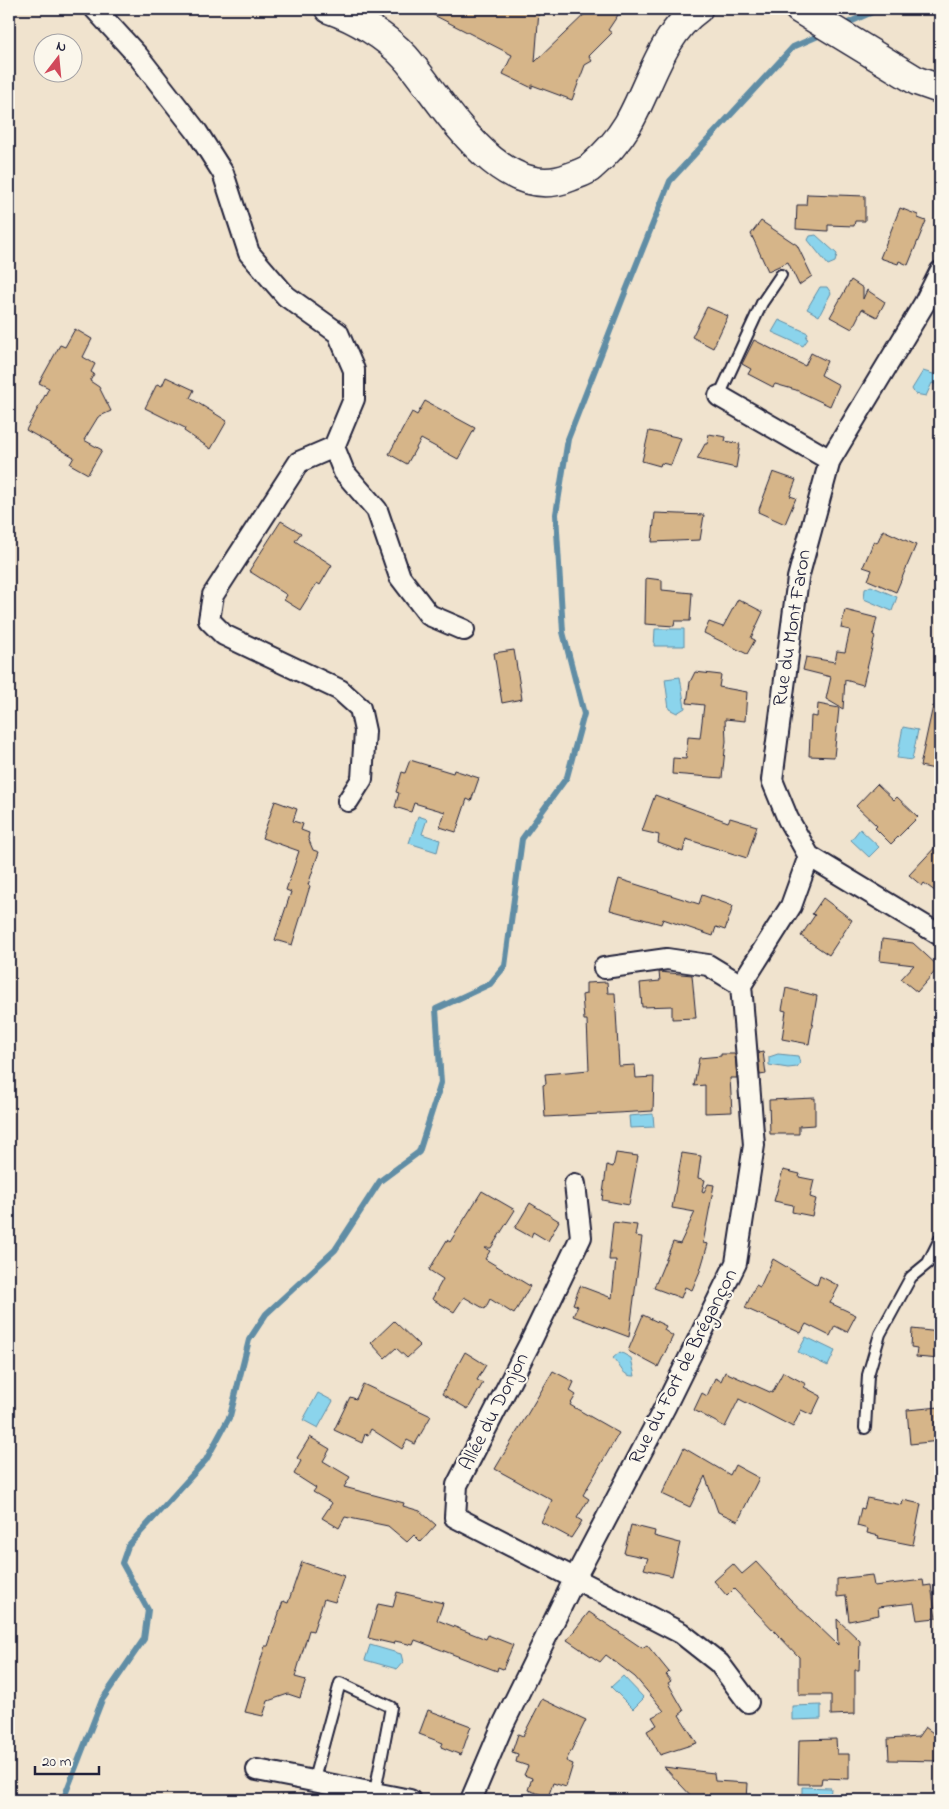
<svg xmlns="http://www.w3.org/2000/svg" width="949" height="1809" font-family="'Indie Flower',sans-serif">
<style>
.water{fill:#8bd4ec;stroke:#618da5}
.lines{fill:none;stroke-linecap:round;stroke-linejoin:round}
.stream{stroke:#618da5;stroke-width:6}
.building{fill:#d6b589;stroke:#22223b}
.lane-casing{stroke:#22223b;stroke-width:14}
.street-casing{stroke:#22223b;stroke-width:24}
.secondary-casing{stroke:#22223b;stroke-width:31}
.lane{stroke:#fbf7ec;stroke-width:10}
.street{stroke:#fbf7ec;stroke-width:20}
.secondary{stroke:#fbf7ec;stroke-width:28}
.labels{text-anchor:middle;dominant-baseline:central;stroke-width:4.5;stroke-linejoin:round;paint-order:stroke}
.street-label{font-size:20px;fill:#22223b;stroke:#fbf7ec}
</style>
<rect width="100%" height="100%" fill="#f0e3ce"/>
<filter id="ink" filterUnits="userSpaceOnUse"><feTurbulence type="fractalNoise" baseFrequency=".02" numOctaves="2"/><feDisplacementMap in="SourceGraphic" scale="10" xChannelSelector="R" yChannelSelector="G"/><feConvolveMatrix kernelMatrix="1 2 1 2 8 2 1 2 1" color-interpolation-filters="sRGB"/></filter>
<g filter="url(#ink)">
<path class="water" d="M 816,235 L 837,254 L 835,262 L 828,265 L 808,240 L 810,236 Z
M 820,287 L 827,287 L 831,293 L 819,316 L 807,309 Z
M 779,320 L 808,333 L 806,338 L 808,339 L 803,346 L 772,332 Z
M 923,371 L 940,376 L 937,385 L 932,383 L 926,396 L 915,394 L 912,389 Z
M 871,586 L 897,597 L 892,611 L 864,599 L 865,589 Z
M 655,629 L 684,629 L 684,646 L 654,646 Z
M 680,677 L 685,708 L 677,713 L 669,709 L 665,679 Z
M 903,727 L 918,730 L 912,760 L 897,758 Z
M 418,816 L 427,819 L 422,834 L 440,840 L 437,852 L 409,843 Z
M 860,829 L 879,847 L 869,857 L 851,840 Z
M 778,1054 L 798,1056 L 800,1063 L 797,1067 L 788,1068 L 769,1065 L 769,1057 Z
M 653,1114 L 654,1127 L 630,1128 L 629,1116 Z
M 806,1337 L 835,1351 L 828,1366 L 798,1352 Z
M 620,1352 L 631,1358 L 635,1376 C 622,1377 621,1366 613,1358 Z
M 318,1393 L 333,1401 L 318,1428 L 303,1420 Z
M 370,1645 L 401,1654 L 403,1662 L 397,1669 L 365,1660 Z
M 623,1676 L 644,1698 L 633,1709 L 611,1687 Z
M 821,1705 L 821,1719 L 792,1720 L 792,1706 Z
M 802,1787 L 831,1788 L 830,1800 L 802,1800 Z"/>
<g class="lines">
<path class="stream" d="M 841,26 L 879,9
M 63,1800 L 102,1700 L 144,1639 L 148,1610 L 122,1563 L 128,1546 L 206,1460 L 230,1416 L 249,1340 L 266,1314 L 335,1250 L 380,1181 L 419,1152 L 441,1083 L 436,1009 L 490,984 L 505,966 L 522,839 L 567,777 L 584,714 L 563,632 L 556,514 L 568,439 L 623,298 L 670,181 L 793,47 L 825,33"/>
</g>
<path class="building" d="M 422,9 L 524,9 L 539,11 L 535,62 L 590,9 L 622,9 L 608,30 L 612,33 L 589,56 L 592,61 L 585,65 L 572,100 L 532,85 L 532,88 L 503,74 L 512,55 Z
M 807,194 L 865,196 L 865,221 L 855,221 L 854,226 L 828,225 L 828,231 L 796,229 L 797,205 L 806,205 Z
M 900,208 L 918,215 L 918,218 L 926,221 L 908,265 L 899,261 L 898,264 L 880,258 Z
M 761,221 L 797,245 L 812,276 L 799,285 L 788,262 L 768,271 L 751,234 Z
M 851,280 L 863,288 L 863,299 L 867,290 L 885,302 L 877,317 L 862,309 L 852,329 L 830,317 Z
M 707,307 L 728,316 L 713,348 L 692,337 Z
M 75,329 L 92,339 L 83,357 L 95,364 L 91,372 L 94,374 L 90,381 L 99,387 L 111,411 L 98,417 L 84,440 L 102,450 L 88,474 L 70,464 L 74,457 L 26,430 L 49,388 L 39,383 L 60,345 L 65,347 Z
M 754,340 L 805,366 L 811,353 L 827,361 L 821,375 L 839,385 L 830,406 L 796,390 L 775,384 L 773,387 L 748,374 L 751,369 L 742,364 Z
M 166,377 L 194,390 L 190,398 L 227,421 L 211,449 L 184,431 L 185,428 L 145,408 L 157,384 L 162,386 Z
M 425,401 L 475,428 L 458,459 L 421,439 L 407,464 L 389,454 L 412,412 L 417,415 Z
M 649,431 L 681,438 L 671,465 L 661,463 L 660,466 L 642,461 Z
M 709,434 L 726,437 L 725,441 L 740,444 L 736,468 L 697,459 L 705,444 L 707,444 Z
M 773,472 L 796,480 L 790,496 L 796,498 L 785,524 L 758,512 Z
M 655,513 L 704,515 L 700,540 L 652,542 Z
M 281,521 L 301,533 L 295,541 L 332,565 L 320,585 L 317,583 L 300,610 L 284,600 L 287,595 L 249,571 Z
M 883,530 L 916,545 L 896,592 L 868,580 L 872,570 L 863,567 L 874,541 L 877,543 Z
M 646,578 L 662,580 L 662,590 L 692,593 L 690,621 L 675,621 L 674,626 L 645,624 Z
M 738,599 L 763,612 L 751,638 L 755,640 L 747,654 L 704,633 L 709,622 L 723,627 Z
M 845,610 L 877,618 L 873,635 L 875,636 L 863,685 L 845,680 L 843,709 L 826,699 L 831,677 L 803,670 L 806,657 L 835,662 L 837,651 L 845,652 L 850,630 L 841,628 Z
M 514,650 L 522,699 L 502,703 L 494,653 Z
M 695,672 L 721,675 L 719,687 L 747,692 L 745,721 L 725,719 L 726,741 L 722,778 L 672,774 L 673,758 L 686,759 L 688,737 L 700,738 L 704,705 L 687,703 L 690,682 Z
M 818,704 L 839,708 L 834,757 L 809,756 L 811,716 L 817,717 Z
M 933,706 L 940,707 L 940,770 L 920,766 Z
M 410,760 L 453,773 L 454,770 L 479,778 L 471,801 L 467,799 L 456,832 L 440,827 L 445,812 L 414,803 L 411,812 L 395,807 L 399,793 L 396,792 L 402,772 L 405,773 Z
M 877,784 L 894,800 L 897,797 L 918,817 L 891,844 L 875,828 L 877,826 L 856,806 Z
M 655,795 L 728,822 L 730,818 L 757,826 L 747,858 L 686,839 L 683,852 L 658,843 L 659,835 L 642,831 Z
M 275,801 L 297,809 L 293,821 L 303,824 L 301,830 L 309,833 L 308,838 L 313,850 L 319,852 L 308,885 L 310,886 L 292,945 L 275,940 L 291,892 L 286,890 L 299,851 L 262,838 Z
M 940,842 L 940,895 L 924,883 L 922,886 L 909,875 Z
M 619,879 L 699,904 L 702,895 L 733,906 L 725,930 L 716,927 L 713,936 L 663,919 L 661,924 L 610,910 Z
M 823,898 L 852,920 L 829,955 L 801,936 L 815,915 L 812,914 Z
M 882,939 L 913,943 L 939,967 L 917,992 L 901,979 L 914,965 L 880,961 Z
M 659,972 L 692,975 L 696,1018 L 672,1019 L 672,1006 L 642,1007 L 640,983 L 660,981 Z
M 607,982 L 608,993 L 615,993 L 619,1066 L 635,1065 L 636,1078 L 654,1077 L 653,1111 L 545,1117 L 543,1085 L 546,1084 L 545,1074 L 589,1070 L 587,1020 L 584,1020 L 582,995 L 586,994 L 586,983 Z
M 786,988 L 817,996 L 809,1044 L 782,1039 L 786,1011 L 782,1010 Z
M 763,1052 L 766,1074 L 760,1075 L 758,1053 Z
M 721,1054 L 735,1054 L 737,1078 L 730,1078 L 732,1112 L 705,1113 L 705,1085 L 694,1086 L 699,1058 L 721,1056 Z
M 815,1098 L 815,1125 L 799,1126 L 799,1134 L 770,1134 L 769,1100 Z
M 616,1153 L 638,1156 L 629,1205 L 602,1200 L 607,1165 L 613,1167 Z
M 682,1153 L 701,1156 L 698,1178 L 705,1180 L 702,1191 L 704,1192 L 708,1184 L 714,1185 L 703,1243 L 708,1244 L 700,1271 L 692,1290 L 685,1287 L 681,1298 L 654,1288 L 673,1242 L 680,1244 L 695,1212 L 672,1208 Z
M 783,1170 L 800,1174 L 799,1177 L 814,1180 L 810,1197 L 816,1199 L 812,1216 L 792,1212 L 793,1205 L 774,1201 Z
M 482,1191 L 515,1210 L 491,1248 L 485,1248 L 490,1251 L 485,1259 L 530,1286 L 514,1314 L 490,1299 L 485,1309 L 464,1297 L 454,1312 L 432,1299 L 443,1279 L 429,1270 L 447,1240 L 450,1242 Z
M 530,1203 L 559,1221 L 548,1241 L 533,1232 L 531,1237 L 515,1228 Z
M 613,1222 L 637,1225 L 635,1236 L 642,1237 L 629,1337 L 573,1316 L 578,1306 L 573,1304 L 580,1286 L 612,1298 L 616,1260 L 609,1260 Z
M 773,1259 L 817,1285 L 820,1276 L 839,1286 L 830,1303 L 856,1315 L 847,1332 L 835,1326 L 830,1336 L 806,1324 L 801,1333 L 745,1308 L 756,1285 L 760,1287 Z
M 643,1315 L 666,1326 L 664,1330 L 673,1336 L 658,1367 L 628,1351 Z
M 394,1321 L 420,1346 L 407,1358 L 396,1348 L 385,1358 L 371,1343 Z
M 912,1329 L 940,1332 L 940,1359 L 916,1357 L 917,1348 L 911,1347 Z
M 465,1352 L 486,1365 L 477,1380 L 483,1383 L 468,1409 L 442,1394 Z
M 553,1371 L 574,1382 L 570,1391 L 576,1395 L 570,1405 L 619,1433 L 583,1495 L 589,1499 L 577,1518 L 582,1521 L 571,1538 L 541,1522 L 552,1500 L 495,1469 Z
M 725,1372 L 772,1393 L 783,1372 L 806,1384 L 804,1387 L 821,1396 L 812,1415 L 801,1410 L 793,1427 L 739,1399 L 725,1427 L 694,1410 L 702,1393 L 707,1396 L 715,1378 L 721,1381 Z
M 363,1384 L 431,1416 L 415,1444 L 407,1440 L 402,1449 L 371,1429 L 368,1435 L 365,1434 L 362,1443 L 334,1430 L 350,1397 L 356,1399 Z
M 940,1407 L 940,1441 L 910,1444 L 907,1410 Z
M 310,1437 L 330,1449 L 323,1461 L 350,1477 L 344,1487 L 404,1503 L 403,1506 L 420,1511 L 436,1525 L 421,1542 L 414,1535 L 407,1542 L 388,1526 L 345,1517 L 339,1528 L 322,1518 L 332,1503 L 313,1492 L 316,1488 L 294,1474 L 301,1461 L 297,1458 Z
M 684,1448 L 730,1475 L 735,1465 L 759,1478 L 738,1521 L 718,1512 L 705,1476 L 690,1507 L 662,1494 Z
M 867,1498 L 902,1505 L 903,1500 L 921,1504 L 913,1545 L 878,1538 L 879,1536 L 867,1533 L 868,1529 L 857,1526 L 861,1508 L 864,1509 Z
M 631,1525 L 655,1531 L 654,1536 L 680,1543 L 672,1576 L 644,1569 L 648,1558 L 624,1553 Z
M 302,1562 L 344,1576 L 335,1602 L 324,1599 L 313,1631 L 309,1630 L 295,1677 L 306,1680 L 300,1698 L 288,1694 L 268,1701 L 263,1716 L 245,1712 L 265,1646 L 268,1646 L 283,1601 L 288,1603 Z
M 756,1562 L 789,1598 L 838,1645 L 837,1619 L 860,1641 L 859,1670 L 855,1670 L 855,1714 L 831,1715 L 831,1695 L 799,1695 L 799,1657 L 734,1589 L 727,1596 L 714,1581 L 733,1564 L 742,1574 Z
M 872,1575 L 874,1586 L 923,1580 L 924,1586 L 931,1585 L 936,1618 L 917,1620 L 914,1603 L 878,1607 L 879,1615 L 849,1621 L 846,1596 L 837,1597 L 837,1579 Z
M 397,1592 L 443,1603 L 437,1620 L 486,1639 L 488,1635 L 513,1645 L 503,1669 L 498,1667 L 497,1671 L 415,1640 L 413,1645 L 395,1641 L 394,1644 L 368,1638 L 378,1604 L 393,1607 Z
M 589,1612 L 642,1648 L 647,1645 L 669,1672 L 666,1675 L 671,1681 L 668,1683 L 684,1711 L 679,1715 L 697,1743 L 660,1755 L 647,1731 L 657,1725 L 652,1717 L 664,1711 L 635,1677 L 606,1655 L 600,1662 L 567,1640 Z
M 542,1699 L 586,1720 L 566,1761 L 573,1764 L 566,1787 L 553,1783 L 548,1797 L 528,1790 L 532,1778 L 524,1775 L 528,1766 L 516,1762 L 518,1754 L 512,1752 L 518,1734 L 523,1736 Z
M 428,1710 L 471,1726 L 461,1755 L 441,1747 L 443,1743 L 419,1734 Z
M 925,1727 L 940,1738 L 940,1761 L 889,1760 L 888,1739 L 918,1737 Z
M 836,1739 L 837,1754 L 849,1754 L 849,1779 L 822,1778 L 821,1784 L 798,1784 L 799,1740 Z
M 664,1767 L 714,1773 L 715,1781 L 748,1783 L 747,1800 L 695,1800 Z"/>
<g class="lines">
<g class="lane-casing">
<path id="lane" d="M 719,396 L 762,303 L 781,275
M 865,1428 L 868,1375 L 880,1334 L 911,1277 L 928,1263 L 940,1239
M 314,1779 L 340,1683 L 391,1707 L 375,1792"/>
</g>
<g class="street-casing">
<path id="street" d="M 95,9 L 138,56 L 197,132 L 223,173 L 249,253 L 286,296 L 338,333 L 354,370 L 354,399 L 334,447 L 299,462 L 213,595 L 209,620 L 224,635 L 340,690 L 360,708 L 365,731 L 362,779 L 348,801
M 940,272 L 924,304 L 830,460 L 798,578 L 772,780 L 788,819 L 809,856 L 940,935
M 719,396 L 830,460
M 334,447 L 344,472 L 377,510 L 400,577 L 429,615 L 464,630
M 604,968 L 667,959 L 708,965 L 741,985
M 575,1184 L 581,1237 L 531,1341 L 457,1485 L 455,1517 L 681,1633 L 719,1663 L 748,1702
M 257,1770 L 410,1800
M 471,1800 L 502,1727 L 575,1578 L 665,1407 L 736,1263 L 754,1145 L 741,985 L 791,906 L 809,856"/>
</g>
<g class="secondary-casing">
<path id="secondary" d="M 329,9 C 355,18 386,36 405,57 C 442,99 499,207 570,177 C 577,174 586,172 591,167 C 604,156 619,139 628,124 C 650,86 661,35 698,9
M 799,9 L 917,81 L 940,89"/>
</g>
<use href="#lane" class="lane"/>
<use href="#street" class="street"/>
<use href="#secondary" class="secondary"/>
</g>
</g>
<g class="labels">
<g class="street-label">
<text transform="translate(793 628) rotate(-81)">Rue du Mont Faron</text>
<text transform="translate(684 1367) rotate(-63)">Rue du Fort de Brégançon</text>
<text transform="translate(495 1412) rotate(-63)">Allée du Donjon</text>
</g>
</g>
<rect width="949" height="1809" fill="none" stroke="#fbf7ec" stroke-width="30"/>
<rect x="15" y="15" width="919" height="1779" fill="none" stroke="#22223b" stroke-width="2" filter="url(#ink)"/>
<g transform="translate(58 58) rotate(16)"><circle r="24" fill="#fbf7ec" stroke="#a4a2a5"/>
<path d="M0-4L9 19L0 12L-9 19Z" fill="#d1495b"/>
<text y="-8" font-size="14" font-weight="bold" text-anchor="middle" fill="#22223b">N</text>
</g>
<path d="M35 1766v8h64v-8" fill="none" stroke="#22223b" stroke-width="2.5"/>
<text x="42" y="1766" font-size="15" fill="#22223b" stroke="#fbf7ec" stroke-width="4" paint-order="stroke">20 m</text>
</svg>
